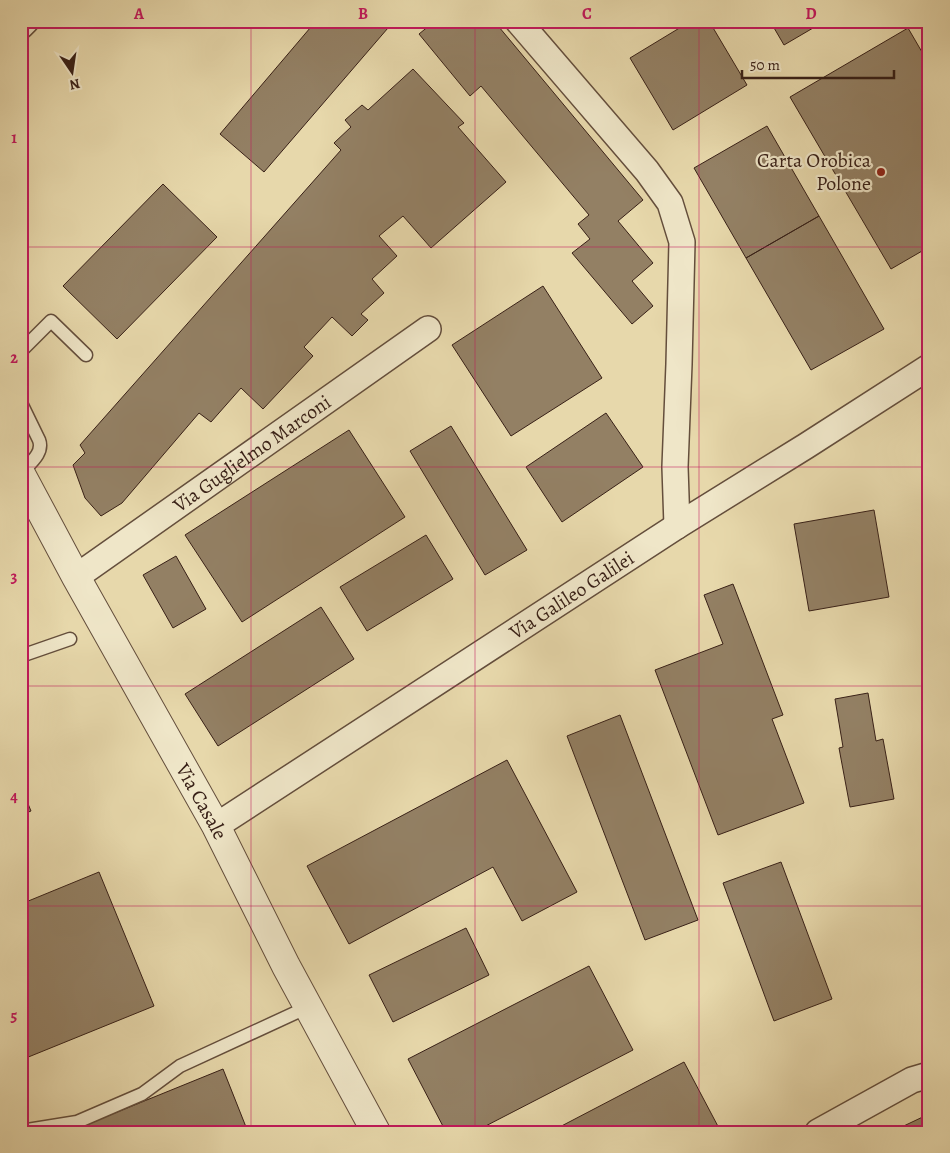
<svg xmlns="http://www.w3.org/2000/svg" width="950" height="1153" font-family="Alegreya,serif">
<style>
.building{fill:#938064;stroke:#382017}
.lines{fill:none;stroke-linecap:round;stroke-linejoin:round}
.service-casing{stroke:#644e3c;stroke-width:15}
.minor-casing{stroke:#644e3c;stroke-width:28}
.tertiary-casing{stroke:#644e3c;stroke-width:30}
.service{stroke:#efe6c8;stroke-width:12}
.minor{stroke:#efe6c8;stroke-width:25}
.tertiary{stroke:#efe6c8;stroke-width:28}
.grid{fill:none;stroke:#c2185b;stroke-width:1;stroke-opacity:0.55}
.poi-dot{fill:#8f2418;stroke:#efe6c8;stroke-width:2}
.labels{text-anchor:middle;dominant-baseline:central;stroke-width:4.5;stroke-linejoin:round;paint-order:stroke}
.poi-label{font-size:20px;fill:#382017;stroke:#efe6c8;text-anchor:end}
.street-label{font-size:20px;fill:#382017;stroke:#efe6c8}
.neatline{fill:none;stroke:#c2185b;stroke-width:2}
.grid-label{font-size:16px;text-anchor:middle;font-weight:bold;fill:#c2185b}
</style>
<rect width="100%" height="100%" fill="#e7d8ab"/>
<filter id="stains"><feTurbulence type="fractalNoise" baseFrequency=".004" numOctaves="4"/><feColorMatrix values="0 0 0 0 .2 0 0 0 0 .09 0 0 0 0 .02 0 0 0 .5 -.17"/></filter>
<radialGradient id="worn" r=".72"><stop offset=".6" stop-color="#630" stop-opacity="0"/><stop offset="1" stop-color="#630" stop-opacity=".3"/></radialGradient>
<path class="building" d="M 316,21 L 394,21 L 264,172 L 220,134 Z
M 435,21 L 494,21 L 643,200 L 618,221 L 653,263 L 632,281 L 653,306 L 632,324 L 572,253 L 590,239 L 578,224 L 589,215 L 481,86 L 470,96 L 419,34 Z
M 691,21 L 709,21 L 747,85 L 673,130 L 630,58 Z
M 770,21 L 825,21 L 784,45 Z
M 908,28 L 929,64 L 929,247 L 891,269 L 790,97 Z
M 413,69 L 464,123 L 458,127 L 506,182 L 431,248 L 403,216 L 379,236 L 397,256 L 372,279 L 384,293 L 361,314 L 368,320 L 352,336 L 332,317 L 304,347 L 313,356 L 263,409 L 241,388 L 211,422 L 199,413 L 122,503 L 101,516 L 85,498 L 73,465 L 85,453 L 80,445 L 341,150 L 334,143 L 351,127 L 345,120 L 362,105 L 368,110 Z
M 767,126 L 819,216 L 746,258 L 694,168 Z
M 163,184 L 217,237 L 117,339 L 63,286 Z
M 819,216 L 884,329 L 811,370 L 746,258 Z
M 543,286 L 602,378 L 511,436 L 452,345 Z
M 606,413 L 643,467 L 562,522 L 526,467 Z
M 451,426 L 527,550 L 485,575 L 410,451 Z
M 349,430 L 405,517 L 242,622 L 185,535 Z
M 874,510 L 889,597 L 809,611 L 794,524 Z
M 426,535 L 453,579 L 367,631 L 340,587 Z
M 176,556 L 206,609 L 173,628 L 143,575 Z
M 733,584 L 783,715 L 772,719 L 804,803 L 718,835 L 655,670 L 723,644 L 704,595 Z
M 321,607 L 354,659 L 218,746 L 185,694 Z
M 868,693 L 876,741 L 883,739 L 894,799 L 850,807 L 839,748 L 843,747 L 835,699 Z
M 620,715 L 698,920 L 645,940 L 567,736 Z
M 507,760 L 577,892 L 522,921 L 493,867 L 349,944 L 307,866 Z
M 21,787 L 31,811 L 21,815 Z
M 781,862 L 832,999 L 774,1021 L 723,883 Z
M 99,872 L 154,1006 L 21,1060 L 21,904 Z
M 466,928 L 489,975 L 393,1022 L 369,975 Z
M 589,966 L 633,1050 L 474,1132 L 446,1132 L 408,1059 Z
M 684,1062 L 721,1132 L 550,1132 Z
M 223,1069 L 248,1132 L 68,1132 Z
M 929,1114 L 929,1132 L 891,1132 Z"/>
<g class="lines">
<g class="service-casing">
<path id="service" d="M 21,351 L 51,321 L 86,355
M 21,403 L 39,440 C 44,453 30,463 21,473
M 21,656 L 70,639
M 21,1131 L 77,1122 L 142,1094 L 180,1066 L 308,1007"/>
</g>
<g class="minor-casing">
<g id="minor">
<path d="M 518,21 L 647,171 L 670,203 L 682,242 L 679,364 L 675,467 L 677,526"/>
<path d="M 21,26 L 26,21"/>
<path id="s1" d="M 76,577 L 428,329"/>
<path id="s2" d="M 216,826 L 677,526 L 806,446 L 929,367"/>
<path d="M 818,1132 L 912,1080 L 929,1075"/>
</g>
</g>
<g class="tertiary-casing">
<g id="tertiary">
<path id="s3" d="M 21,474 L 76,577 L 216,826 L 286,966 L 376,1132"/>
</g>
</g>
<use href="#service" class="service"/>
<use href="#minor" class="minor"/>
<use href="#tertiary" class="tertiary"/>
</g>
<path class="grid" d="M 251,21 L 251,1132M 475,21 L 475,1132M 699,21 L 699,1132M 21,247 L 929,247M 21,467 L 929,467M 21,686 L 929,686M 21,906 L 929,906"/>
<circle class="poi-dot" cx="881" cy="172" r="5"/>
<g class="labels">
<g class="poi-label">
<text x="871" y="160">Carta Orobica<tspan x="871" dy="23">Polone</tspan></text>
</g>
<g class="street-label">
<text stroke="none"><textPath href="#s1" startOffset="215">Via Guglielmo Marconi</textPath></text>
<text stroke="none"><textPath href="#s2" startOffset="424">Via Galileo Galilei</textPath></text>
<text stroke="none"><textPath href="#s3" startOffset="374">Via Casale</textPath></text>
</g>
</g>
<rect width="950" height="1153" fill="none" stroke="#e7d8ab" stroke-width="55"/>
<g transform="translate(72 72) rotate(167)" stroke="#efe6c8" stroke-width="4" paint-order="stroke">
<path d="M0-4L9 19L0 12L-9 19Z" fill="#382017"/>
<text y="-8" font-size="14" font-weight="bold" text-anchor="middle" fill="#382017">N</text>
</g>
<path d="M742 70v8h152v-8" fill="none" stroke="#382017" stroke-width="2.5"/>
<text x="750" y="70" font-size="15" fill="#382017" stroke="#efe6c8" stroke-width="4" paint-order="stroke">50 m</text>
<rect x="28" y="28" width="894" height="1098" class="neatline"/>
<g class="grid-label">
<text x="139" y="19">A</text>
<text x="363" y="19">B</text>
<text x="587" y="19">C</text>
<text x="811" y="19">D</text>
<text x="14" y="143">1</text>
<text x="14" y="363">2</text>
<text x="14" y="582">3</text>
<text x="14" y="802">4</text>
<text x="14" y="1021">5</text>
</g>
<rect width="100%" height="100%" filter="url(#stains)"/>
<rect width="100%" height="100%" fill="url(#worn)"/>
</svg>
